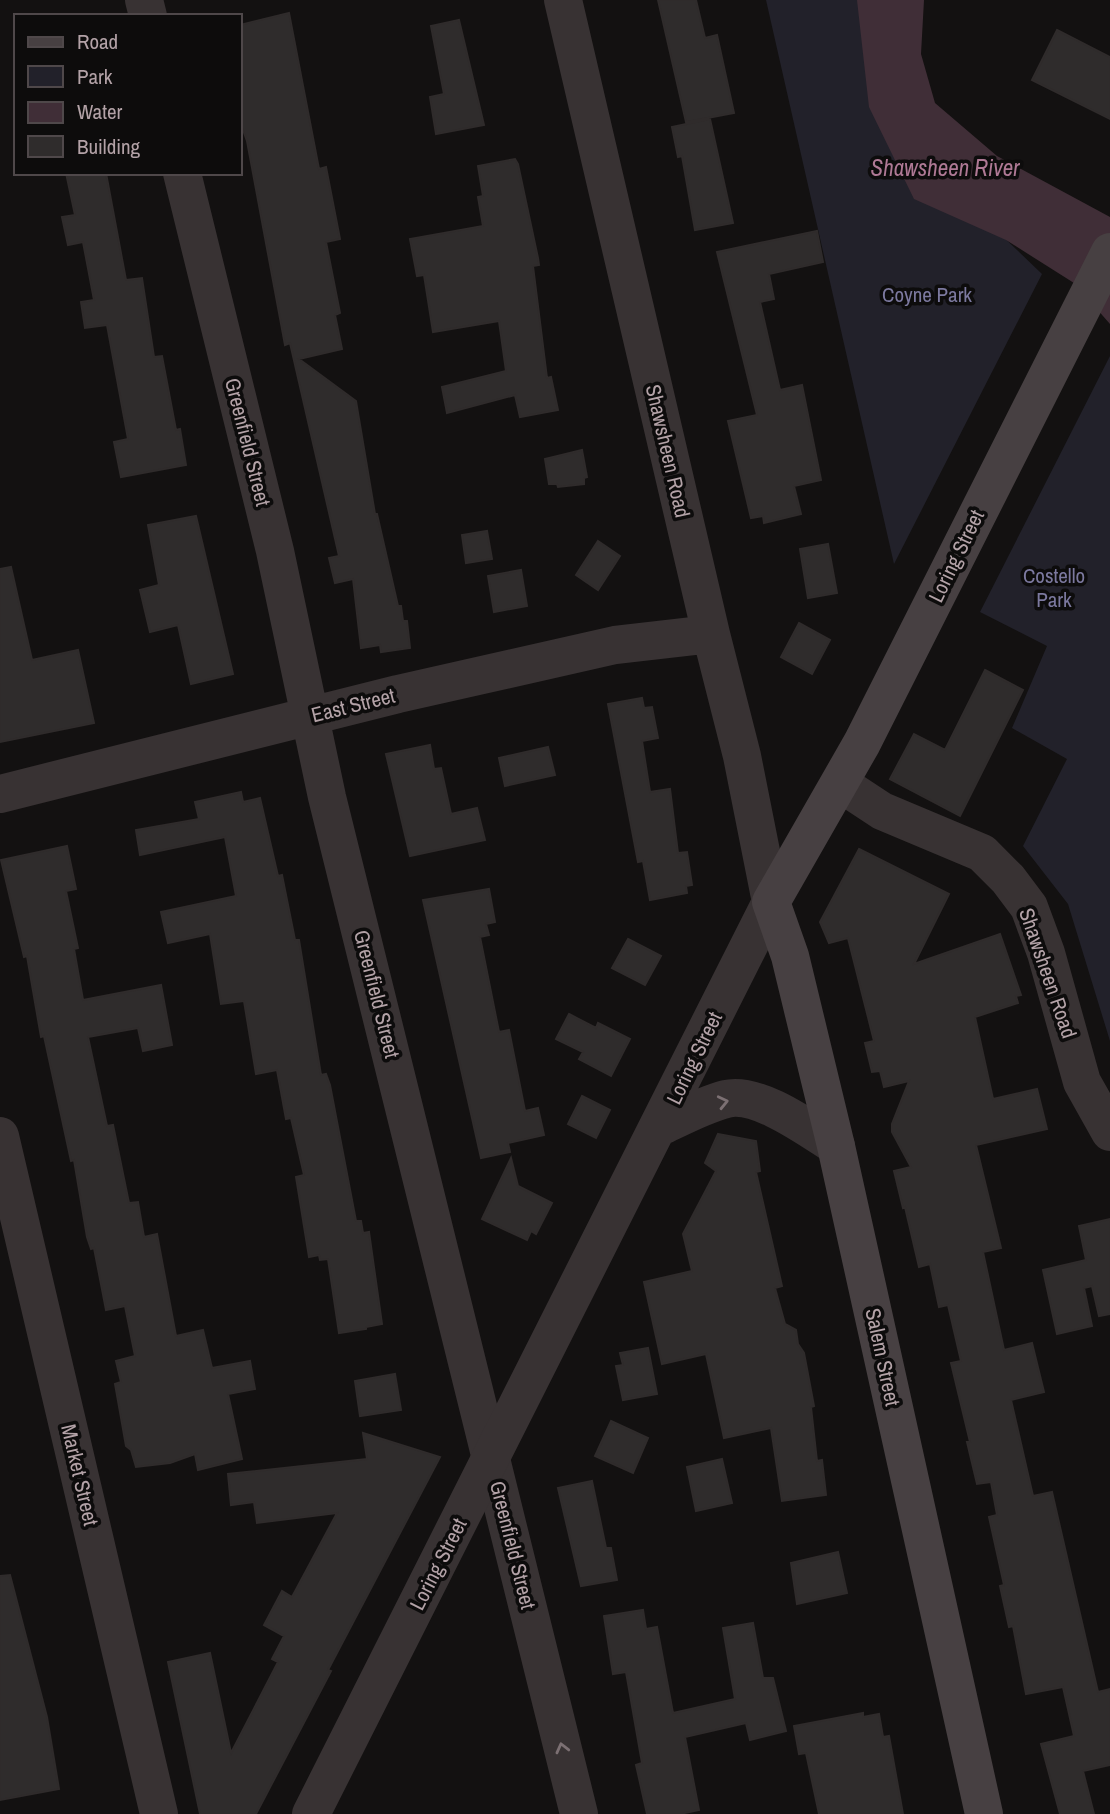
<svg xmlns="http://www.w3.org/2000/svg" width="1110" height="1814" font-family="'Archivo Narrow',sans-serif">
<style>
.green{fill:#22212a}
.water{fill:#402e37}
.building{fill:#2f2c2c;stroke:#2f2b2b;stroke-width:2}
.lines{fill:none;stroke-linecap:round;stroke-linejoin:round}
.minor{stroke:#383233;stroke-width:38}
.tertiary{stroke:#383233;stroke-width:38}
.secondary{stroke:#474042;stroke-width:38}
.oneway{stroke:#7c7073}
.labels{text-anchor:middle;dominant-baseline:central;stroke-width:7;stroke-linejoin:round;paint-order:stroke}
.park-label{font-size:21px;fill:#7c799f;stroke:#0d0c0c}
.street-label{font-size:21px;fill:#b3a2a7;stroke:#0d0c0c}
.water-label{font-size:23px;font-style:italic;fill:#af7995;stroke:#0d0c0c}
</style>
<rect width="100%" height="100%" fill="#131111"/>
<path class="green" d="M 766,0 L 878,0 L 944,180 L 1042,274 L 894,564 Z
M 1110,356 L 1110,1041 L 1068,904 L 1023,846 L 1067,759 L 1012,728 L 1047,646 L 980,612 Z"/>
<path class="water" d="M 857,0 L 924,0 L 921,54 L 935,103 L 997,156 L 1110,217 L 1110,324 L 1074,283 L 1006,240 L 914,199 L 869,107 Z"/>
<path class="building" d="M 658,0 L 696,0 L 705,38 L 717,35 L 734,113 L 686,122 Z
M 289,13 L 319,169 L 326,167 L 340,239 L 326,242 L 340,313 L 335,315 L 342,349 L 299,359 L 356,401 L 375,514 L 377,514 L 398,606 L 401,606 L 403,621 L 407,621 L 410,648 L 381,652 L 380,645 L 361,648 L 353,579 L 335,583 L 329,558 L 339,556 L 290,343 L 285,345 L 247,141 L 243,130 L 240,131 L 240,25 Z
M 459,20 L 484,125 L 436,134 L 430,97 L 444,94 L 431,26 Z
M 1057,30 L 1110,57 L 1110,119 L 1032,80 Z
M 710,119 L 733,223 L 695,230 L 682,156 L 678,157 L 672,127 Z
M 515,159 L 518,164 L 538,258 L 539,265 L 533,266 L 547,378 L 551,377 L 558,410 L 520,417 L 515,395 L 447,413 L 442,387 L 506,371 L 499,321 L 433,332 L 424,275 L 417,276 L 410,239 L 483,226 L 478,197 L 483,196 L 478,166 Z
M 66,173 L 106,173 L 126,280 L 142,278 L 154,357 L 162,356 L 176,430 L 180,429 L 186,465 L 121,477 L 114,442 L 128,439 L 107,325 L 85,328 L 81,302 L 94,300 L 83,242 L 68,245 L 62,217 L 75,215 Z
M 817,231 L 823,262 L 769,274 L 774,299 L 760,302 L 780,390 L 802,385 L 821,480 L 794,486 L 801,514 L 764,523 L 763,516 L 751,518 L 728,421 L 757,415 L 717,252 Z
M 582,450 L 587,477 L 584,478 L 584,484 L 558,487 L 557,484 L 549,484 L 545,459 Z
M 196,516 L 233,674 L 191,684 L 178,625 L 150,632 L 140,590 L 159,585 L 148,525 Z
M 487,531 L 492,559 L 466,563 L 462,535 Z
M 598,541 L 620,556 L 598,590 L 576,575 Z
M 828,544 L 837,593 L 808,598 L 800,549 Z
M 11,567 L 32,660 L 78,650 L 94,723 L 0,742 L 0,569 Z
M 521,570 L 527,606 L 494,612 L 488,576 Z
M 799,623 L 830,640 L 812,674 L 781,657 Z
M 985,670 L 1023,690 L 960,816 L 890,779 L 914,734 L 945,750 Z
M 642,698 L 644,708 L 652,707 L 658,738 L 642,741 L 650,792 L 670,789 L 678,853 L 687,852 L 692,885 L 686,886 L 687,893 L 650,900 L 643,861 L 638,862 L 608,704 Z
M 430,745 L 434,769 L 441,768 L 451,814 L 477,808 L 485,840 L 410,856 L 386,754 Z
M 548,747 L 555,775 L 505,786 L 499,758 Z
M 241,792 L 243,802 L 260,798 L 278,876 L 282,875 L 295,940 L 299,940 L 321,1075 L 326,1074 L 330,1085 L 356,1221 L 361,1221 L 363,1233 L 369,1232 L 382,1324 L 366,1327 L 366,1329 L 339,1333 L 328,1259 L 320,1260 L 319,1255 L 309,1257 L 296,1177 L 304,1175 L 291,1118 L 286,1119 L 277,1070 L 256,1074 L 244,1001 L 221,1004 L 210,934 L 168,943 L 161,912 L 236,896 L 225,837 L 140,855 L 136,830 L 199,819 L 195,802 Z
M 67,846 L 76,889 L 66,891 L 78,948 L 74,949 L 83,1000 L 161,985 L 172,1045 L 143,1051 L 138,1028 L 88,1037 L 107,1126 L 113,1125 L 129,1203 L 138,1202 L 144,1237 L 157,1234 L 176,1336 L 203,1330 L 212,1368 L 250,1361 L 255,1389 L 228,1394 L 242,1459 L 198,1470 L 195,1454 L 170,1463 L 136,1467 L 131,1450 L 126,1446 L 115,1384 L 121,1382 L 116,1361 L 135,1356 L 125,1306 L 106,1310 L 94,1248 L 91,1249 L 87,1237 L 74,1160 L 71,1161 L 44,1036 L 41,1037 L 27,956 L 24,957 L 1,860 Z
M 859,849 L 949,894 L 914,964 L 1000,934 L 1021,995 L 1016,996 L 1018,1003 L 975,1017 L 993,1099 L 1037,1089 L 1047,1129 L 976,1145 L 1001,1248 L 983,1252 L 1004,1350 L 1032,1343 L 1044,1392 L 1011,1400 L 1033,1496 L 1052,1492 L 1098,1692 L 1110,1689 L 1110,1765 L 1083,1771 L 1094,1814 L 1060,1814 L 1041,1744 L 1074,1736 L 1063,1687 L 1026,1694 L 1013,1626 L 1009,1627 L 1000,1586 L 1004,1585 L 989,1517 L 997,1515 L 991,1482 L 977,1484 L 967,1442 L 970,1442 L 951,1363 L 961,1361 L 948,1305 L 939,1307 L 930,1264 L 919,1267 L 905,1207 L 903,1208 L 894,1171 L 911,1167 L 892,1132 L 892,1124 L 909,1081 L 884,1087 L 880,1071 L 872,1072 L 865,1043 L 874,1041 L 848,938 L 829,943 L 820,922 Z
M 489,889 L 495,922 L 486,924 L 489,935 L 480,937 L 499,1032 L 509,1030 L 525,1111 L 538,1108 L 544,1135 L 508,1143 L 510,1152 L 481,1158 L 423,900 Z
M 628,939 L 661,956 L 645,985 L 612,968 Z
M 569,1014 L 596,1028 L 598,1023 L 630,1039 L 611,1076 L 579,1059 L 583,1052 L 556,1039 Z
M 582,1096 L 610,1110 L 596,1138 L 568,1124 Z
M 718,1134 L 756,1141 L 760,1171 L 756,1172 L 782,1286 L 775,1288 L 785,1324 L 796,1330 L 798,1344 L 804,1353 L 814,1406 L 811,1407 L 817,1461 L 822,1460 L 826,1495 L 782,1501 L 771,1428 L 724,1438 L 706,1354 L 662,1364 L 644,1282 L 692,1271 L 683,1234 L 716,1171 L 705,1163 Z
M 511,1158 L 518,1186 L 552,1203 L 536,1234 L 531,1231 L 527,1240 L 482,1219 Z
M 1110,1219 L 1110,1314 L 1099,1316 L 1092,1286 L 1084,1288 L 1092,1326 L 1057,1334 L 1043,1270 L 1086,1260 L 1079,1226 Z
M 648,1348 L 657,1394 L 623,1400 L 616,1366 L 623,1365 L 620,1353 Z
M 395,1374 L 401,1410 L 360,1416 L 355,1381 Z
M 611,1421 L 648,1438 L 633,1473 L 595,1456 Z
M 363,1433 L 440,1457 L 328,1670 L 331,1671 L 256,1814 L 200,1814 L 168,1662 L 210,1653 L 231,1753 L 278,1662 L 272,1659 L 284,1636 L 264,1625 L 282,1591 L 292,1597 L 337,1513 L 257,1523 L 254,1502 L 231,1505 L 228,1474 L 367,1459 Z
M 722,1459 L 732,1503 L 696,1511 L 687,1467 Z
M 592,1481 L 606,1548 L 611,1548 L 617,1580 L 581,1586 L 558,1488 Z
M 838,1552 L 847,1593 L 797,1604 L 791,1563 Z
M 10,1575 L 47,1717 L 59,1789 L 0,1800 L 0,1576 Z
M 643,1610 L 646,1629 L 657,1627 L 673,1713 L 735,1699 L 723,1628 L 753,1623 L 763,1678 L 773,1678 L 786,1731 L 750,1740 L 746,1723 L 685,1737 L 699,1810 L 680,1814 L 647,1814 L 636,1765 L 642,1763 L 626,1672 L 613,1674 L 604,1616 Z
M 863,1713 L 863,1717 L 879,1714 L 883,1737 L 889,1736 L 903,1814 L 819,1814 L 806,1753 L 799,1754 L 794,1726 Z"/>
<g class="lines">
<path class="minor" d="M 144,0 L 148,16
M 563,0 L 711,634 L 742,756 L 771,902
M 182,173 L 275,551 L 327,797 L 579,1814
M 841,784 L 882,811 L 982,853 L 1008,879 L 1029,907 L 1046,953 L 1082,1082 L 1110,1132
M 0,794 L 398,694 L 615,645 L 711,634
M 0,1136 L 159,1814"/>
<path class="tertiary" d="M 660,1127 C 681,1117 703,1105 726,1099 C 758,1091 809,1129 836,1146
M 311,1814 L 771,902"/>
<path class="secondary" d="M 984,1814 L 836,1146 L 790,956 L 771,902 L 862,743 L 1110,252"/>
</g>
<defs><path id="oneway-chevron" d="M-2-3.5L2.5 0L-2 3.5" fill="none" stroke-width="1.6" stroke-linecap="round" stroke-linejoin="round" transform="scale(1.75)"/></defs>
<g class="oneway">
<use href="#oneway-chevron" transform="translate(723 1102) rotate(-13)"/>
<use href="#oneway-chevron" transform="translate(562 1748) rotate(-104)"/>
</g>
<g class="labels">
<g class="park-label">
<text x="927" y="294">Coyne Park</text>
<text x="1054" y="575">Costello<tspan x="1054" dy="24">Park</tspan></text>
</g>
<g class="street-label">
<text transform="translate(248 442) rotate(76)">Greenfield Street</text>
<text transform="translate(668 451) rotate(77)">Shawsheen Road</text>
<text transform="translate(956 556) rotate(-64)">Loring Street</text>
<text transform="translate(353 705) rotate(-14)">East Street</text>
<text transform="translate(1048 973) rotate(71)">Shawsheen Road</text>
<text transform="translate(377 994) rotate(76)">Greenfield Street</text>
<text transform="translate(694 1058) rotate(-64)">Loring Street</text>
<text transform="translate(883 1357) rotate(78)">Salem Street</text>
<text transform="translate(80 1475) rotate(77)">Market Street</text>
<text transform="translate(513 1545) rotate(76)">Greenfield Street</text>
<text transform="translate(438 1564) rotate(-63)">Loring Street</text>
</g>
<g class="water-label">
<text x="945" y="167">Shawsheen River</text>
</g>
</g>
<rect x="14" y="14" width="228" height="161" fill="#0d0c0c" stroke="#4f484a" stroke-width="2"/>
<rect x="28" y="37" width="35" height="10" fill="#474042" stroke="#4f484a" stroke-width="2"/>
<text x="77" y="49" font-size="21" fill="#b3a2a7">Road</text>
<rect x="28" y="66" width="35" height="21" fill="#22212a" stroke="#4f484a" stroke-width="2"/>
<text x="77" y="84" font-size="21" fill="#b3a2a7">Park</text>
<rect x="28" y="102" width="35" height="21" fill="#402e37" stroke="#4f484a" stroke-width="2"/>
<text x="77" y="119" font-size="21" fill="#b3a2a7">Water</text>
<rect x="28" y="136" width="35" height="21" fill="#2f2c2c" stroke="#4f484a" stroke-width="2"/>
<text x="77" y="154" font-size="21" fill="#b3a2a7">Building</text>
</svg>
